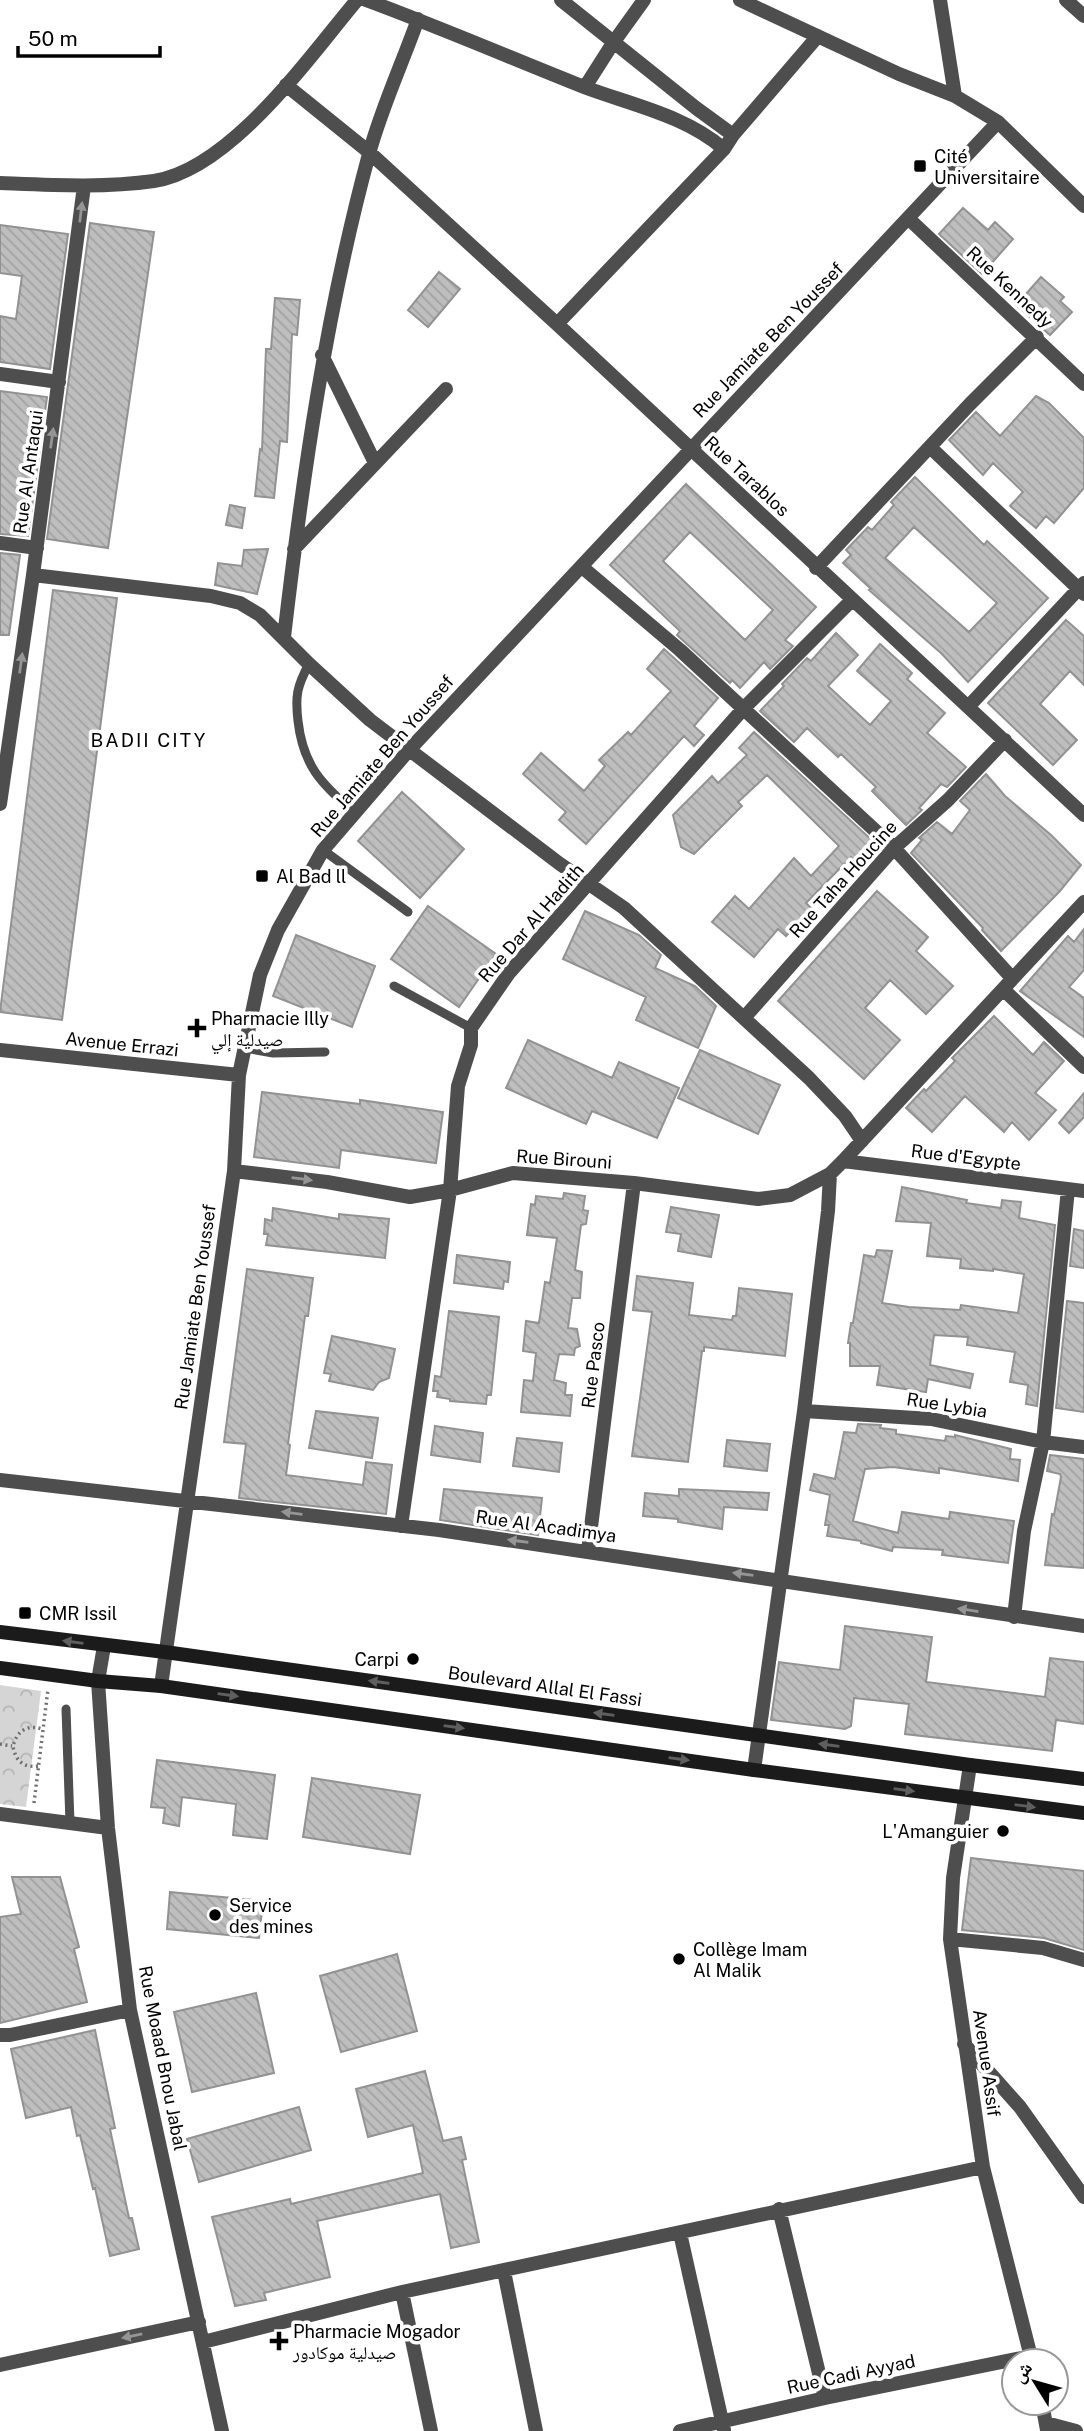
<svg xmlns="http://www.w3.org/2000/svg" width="1084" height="2431" font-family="'Public Sans','Noto Naskh Arabic',sans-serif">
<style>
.park{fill:url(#park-crowns)}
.building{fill:url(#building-back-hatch);stroke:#929292;stroke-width:2;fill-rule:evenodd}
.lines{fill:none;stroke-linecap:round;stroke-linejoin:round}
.path{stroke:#707070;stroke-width:3.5;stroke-dasharray:2 3.5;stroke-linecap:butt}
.lane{stroke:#4e4e4e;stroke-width:9}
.street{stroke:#4e4e4e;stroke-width:14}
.secondary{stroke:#1b1b1b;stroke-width:14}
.oneway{fill:#959595}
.oneway2{fill:#5f5f5f}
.poi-dot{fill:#000;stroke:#fff;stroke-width:2.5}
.labels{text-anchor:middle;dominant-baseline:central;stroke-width:7;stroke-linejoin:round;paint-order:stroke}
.poi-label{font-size:18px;fill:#000;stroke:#fff;text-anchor:start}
.street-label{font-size:18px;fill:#000;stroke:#fff}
.neighbourhood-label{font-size:19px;letter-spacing:2px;fill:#000;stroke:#fff}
</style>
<defs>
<pattern id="park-crowns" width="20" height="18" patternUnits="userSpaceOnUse" patternTransform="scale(1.75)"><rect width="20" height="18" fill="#d5d5d5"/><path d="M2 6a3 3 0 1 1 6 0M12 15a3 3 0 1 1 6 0" fill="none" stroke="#b5b5b5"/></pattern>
<pattern id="building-back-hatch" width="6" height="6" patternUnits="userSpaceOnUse" patternTransform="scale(1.75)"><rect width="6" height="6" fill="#bebebe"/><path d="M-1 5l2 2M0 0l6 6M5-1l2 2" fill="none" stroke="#a2a2a2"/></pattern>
</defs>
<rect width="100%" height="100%" fill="#fff"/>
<path class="park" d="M 0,1685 L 41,1691 L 26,1807 L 0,1804 Z"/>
<path class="building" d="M 963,208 L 988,230 L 995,222 L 1013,239 L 982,274 L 939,234 Z
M 90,223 L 154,232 L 108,548 L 47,539 Z
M 0,225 L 68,234 L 50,369 L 0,362 L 0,316 L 16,319 L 22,276 L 0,273 Z
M 439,272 L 460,289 L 428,327 L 408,310 Z
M 1041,277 L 1064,297 L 1060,301 L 1072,312 L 1050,335 L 1016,305 Z
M 275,298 L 300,300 L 297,335 L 292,334 L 287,442 L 280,441 L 274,498 L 255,496 L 260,449 L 262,450 L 266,349 L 271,349 Z
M 0,391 L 47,397 L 28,536 L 0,534 Z
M 1036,396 L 1049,403 L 1084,438 L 1084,488 L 1054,523 L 1046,516 L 1036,528 L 1010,506 L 1023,492 L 993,463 L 983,475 L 949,440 L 976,412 L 1000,436 Z
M 915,477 L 984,545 L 987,541 L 1048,598 L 968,682 L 942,654 L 869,590 L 871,589 L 843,563 L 851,555 L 846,550 L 868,527 L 872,530 L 894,505 L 891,502 ZM 914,527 L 997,603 L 969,632 L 885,558 Z
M 686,484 L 816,607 L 785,640 L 793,646 L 770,669 L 764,662 L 740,688 L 732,680 L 730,683 L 677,635 L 680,631 L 610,565 ZM 690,532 L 773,610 L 745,640 L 663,561 Z
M 230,505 L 245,508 L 242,528 L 226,525 Z
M 268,549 L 257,594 L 215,585 L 218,563 L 242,566 L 244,550 Z
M 0,553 L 20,555 L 9,635 L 0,635 Z
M 53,590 L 117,598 L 62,1020 L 0,1012 Z
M 1066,620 L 1084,636 L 1084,685 L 1070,671 L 1040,704 L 1077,740 L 1053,765 L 988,703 Z
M 836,633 L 858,655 L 828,686 L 870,725 L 891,701 L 857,671 L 880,644 L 912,673 L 907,679 L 945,713 L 927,733 L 966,767 L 947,787 L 941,784 L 919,808 L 922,810 L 906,825 L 872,791 L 876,787 L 841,754 L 838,757 L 807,728 L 794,742 L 760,711 L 784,686 L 782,684 L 807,658 L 811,661 Z
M 664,649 L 718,698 L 694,726 L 704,735 L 694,746 L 684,736 L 586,844 L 559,820 L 566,812 L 523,774 L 541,753 L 584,791 L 605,766 L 599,760 L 628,732 L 631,735 L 671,691 L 647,669 Z
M 754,732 L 875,843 L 856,862 L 851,857 L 806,903 L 812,909 L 786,936 L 778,929 L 754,957 L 712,922 L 735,896 L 749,909 L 794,858 L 811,876 L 839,846 L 767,775 L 738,802 L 742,806 L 694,854 L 681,847 L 673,815 L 712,776 L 718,783 L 747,755 L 739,748 Z
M 986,774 L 1005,796 L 1051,835 L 1081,865 L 1060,891 L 1001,951 L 982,930 L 983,928 L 911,853 L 922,840 L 919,838 L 937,822 L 952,834 L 970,810 L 960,801 Z
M 402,792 L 464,849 L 420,898 L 358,841 Z
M 877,891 L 928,937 L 916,951 L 953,986 L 926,1014 L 890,980 L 865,1008 L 900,1040 L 864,1079 L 778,1001 Z
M 428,906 L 496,954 L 459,1007 L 391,959 Z
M 585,911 L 639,935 L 661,955 L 655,968 L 695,986 L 716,1006 L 698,1048 L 636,1020 L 646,997 L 563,959 Z
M 1084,929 L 1084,970 L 1069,987 L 1084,998 L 1084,1037 L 1020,991 L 1068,936 L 1074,942 Z
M 296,935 L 375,966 L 352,1027 L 273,996 Z
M 994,1016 L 1033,1055 L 1044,1042 L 1064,1061 L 1035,1093 L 1056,1110 L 1029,1140 L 1012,1122 L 1004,1132 L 965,1096 L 932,1132 L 906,1108 L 924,1089 L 926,1091 L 955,1061 L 952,1058 Z
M 528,1040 L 612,1078 L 619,1062 L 679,1088 L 657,1138 L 592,1111 L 586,1124 L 506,1088 Z
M 700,1050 L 780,1085 L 758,1134 L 678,1098 Z
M 262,1092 L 360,1104 L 360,1100 L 443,1112 L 436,1163 L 341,1150 L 339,1168 L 254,1157 Z
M 1084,1093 L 1084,1117 L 1069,1133 L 1059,1123 Z
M 902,1187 L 967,1200 L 966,1203 L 1001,1208 L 1002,1200 L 1021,1202 L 1019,1218 L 1055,1225 L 1037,1406 L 1026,1404 L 1028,1385 L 1010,1382 L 1015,1352 L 967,1345 L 968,1337 L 934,1335 L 930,1365 L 973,1374 L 970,1388 L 928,1379 L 926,1392 L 877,1385 L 880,1366 L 850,1366 L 850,1343 L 848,1343 L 851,1323 L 853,1323 L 864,1255 L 875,1257 L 877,1250 L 892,1251 L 882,1303 L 909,1307 L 960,1310 L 961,1305 L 1018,1313 L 1024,1274 L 993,1269 L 993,1271 L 960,1268 L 961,1259 L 927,1256 L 931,1223 L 896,1221 Z
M 564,1193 L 585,1196 L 583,1210 L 588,1211 L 586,1224 L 581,1225 L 575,1270 L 582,1272 L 580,1298 L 572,1298 L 568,1328 L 577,1329 L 580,1346 L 575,1348 L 574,1355 L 559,1354 L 554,1380 L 566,1383 L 565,1395 L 572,1395 L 570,1416 L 521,1412 L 524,1380 L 533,1381 L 536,1353 L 523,1351 L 526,1321 L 539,1323 L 545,1282 L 550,1283 L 557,1238 L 527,1235 L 531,1204 L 535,1205 L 536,1196 L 563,1199 Z
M 671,1207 L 719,1215 L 711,1257 L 678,1251 L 681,1234 L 666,1232 Z
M 273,1208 L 339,1219 L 339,1214 L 389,1219 L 385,1258 L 266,1245 L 268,1234 L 264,1234 L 265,1219 L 272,1221 Z
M 1074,1229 L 1084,1231 L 1084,1268 L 1070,1266 Z
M 457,1255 L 510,1262 L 508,1282 L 504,1281 L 503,1289 L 454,1283 Z
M 247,1269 L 313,1278 L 308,1316 L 305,1316 L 288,1444 L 290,1445 L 286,1475 L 363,1485 L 366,1462 L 392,1465 L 386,1514 L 239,1498 L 246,1444 L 224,1442 Z
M 637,1276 L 693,1283 L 689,1315 L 732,1320 L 733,1316 L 736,1316 L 739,1288 L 792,1294 L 785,1356 L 704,1347 L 704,1351 L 702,1351 L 688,1462 L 632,1456 L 652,1312 L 633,1310 Z
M 1067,1301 L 1084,1303 L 1084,1412 L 1056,1408 Z
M 449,1311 L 499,1317 L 491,1395 L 487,1395 L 486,1404 L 450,1401 L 450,1399 L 437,1397 L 438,1391 L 433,1391 L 435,1376 L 441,1377 Z
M 332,1336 L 395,1349 L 389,1378 L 379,1382 L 373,1390 L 329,1381 L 331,1374 L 324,1373 Z
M 316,1411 L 378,1418 L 372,1458 L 309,1448 Z
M 858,1424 L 881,1425 L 880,1428 L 896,1430 L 896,1434 L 945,1441 L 946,1436 L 955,1437 L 955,1435 L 1011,1449 L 1010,1459 L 1020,1460 L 1018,1481 L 939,1468 L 939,1473 L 893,1467 L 865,1469 L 853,1521 L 898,1533 L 902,1512 L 949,1519 L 950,1512 L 1014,1521 L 1008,1563 L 942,1555 L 943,1550 L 893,1547 L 892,1551 L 861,1543 L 861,1541 L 827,1536 L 829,1525 L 825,1525 L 830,1495 L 810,1490 L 814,1474 L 835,1479 L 844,1432 L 856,1433 Z
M 435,1426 L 483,1433 L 480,1462 L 431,1455 Z
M 517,1438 L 562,1443 L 559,1472 L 513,1466 Z
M 727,1440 L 770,1444 L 767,1471 L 724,1466 Z
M 1050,1455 L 1084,1459 L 1084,1568 L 1045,1565 L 1052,1514 L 1054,1515 L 1061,1477 L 1060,1474 L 1047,1471 Z
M 444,1489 L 542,1498 L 538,1535 L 440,1520 Z
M 679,1489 L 769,1493 L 767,1510 L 724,1507 L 722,1529 L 678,1522 L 678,1519 L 643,1516 L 645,1493 L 679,1496 Z
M 845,1626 L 932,1637 L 926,1682 L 1045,1697 L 1050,1658 L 1084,1662 L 1084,1724 L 1056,1720 L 1052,1751 L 905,1734 L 909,1704 L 854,1698 L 851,1726 L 845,1729 L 771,1720 L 779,1662 L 840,1670 Z
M 157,1760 L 275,1775 L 267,1839 L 233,1835 L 236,1804 L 182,1797 L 179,1826 L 163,1823 L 165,1808 L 151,1807 Z
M 312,1778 L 420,1795 L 410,1854 L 303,1837 Z
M 971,1858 L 1084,1871 L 1084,1950 L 1044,1938 L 962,1930 Z
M 12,1877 L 60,1877 L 79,1947 L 74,1949 L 87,2002 L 0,2023 L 0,1917 L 21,1914 Z
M 170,1892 L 263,1901 L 259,1938 L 167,1929 Z
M 397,1954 L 417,2031 L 341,2052 L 320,1976 Z
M 256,1993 L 274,2073 L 192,2092 L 174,2012 Z
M 95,2030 L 115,2128 L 110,2129 L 129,2218 L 132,2218 L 139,2249 L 110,2256 L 95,2188 L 93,2189 L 80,2135 L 77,2136 L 71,2107 L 26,2118 L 11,2049 Z
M 425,2071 L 443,2141 L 461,2137 L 466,2159 L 462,2160 L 479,2242 L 451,2248 L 440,2194 L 317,2221 L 330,2277 L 264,2293 L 266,2300 L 235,2306 L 212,2217 L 290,2199 L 291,2204 L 423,2173 L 413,2125 L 368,2137 L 356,2089 Z
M 299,2107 L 311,2150 L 199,2182 L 187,2139 Z"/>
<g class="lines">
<path class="path" d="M 0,1744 L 12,1746
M 38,1766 C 23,1768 15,1760 13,1746 C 17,1731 27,1724 42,1729
M 34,1803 L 48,1689"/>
<path class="lane" d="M 309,664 C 297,686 295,696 298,721 C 303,765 321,784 354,812
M 323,850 L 408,912
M 394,986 L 471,1028
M 245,1048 L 273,1053 L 325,1052
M 66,1709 L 70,1823"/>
<path class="street" d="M 366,0 C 439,27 511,58 584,87 C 632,105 684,115 724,149
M 561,0 L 696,108 L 733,135
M 740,0 L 899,74 L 955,96 L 998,122 L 1084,206
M 940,0 L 955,96
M 1066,0 L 1084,16
M 286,85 L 369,152 L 557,324 L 1084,815
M 585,87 L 613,43 L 644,0
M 0,183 C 51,185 104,188 154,181 C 231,169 309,57 357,0
M 909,219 L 1084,384
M 557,324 L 724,149 L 733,135 L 818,36
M 322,355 L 375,463
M 0,374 L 59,382
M 930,447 L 1084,594
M 0,543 L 37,548
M 294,549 L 446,389
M 582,567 L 680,650 L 894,848 L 1012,978
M 816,568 L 970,404 L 1037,337
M 33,575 L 211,596 L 240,603 L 260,615 L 309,664 L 370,720 L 560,864 L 624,908 L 809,1078 L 845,1116 L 862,1141
M 284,637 C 303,474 326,313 369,154 C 381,109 402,64 418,19
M 968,707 L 1084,583
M 0,804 L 33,575 L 84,186
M 1003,989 L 1084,1067
M 744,1018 L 894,848 L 948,800 L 1005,740
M 0,1050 L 239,1075
M 843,1161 L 1084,1191
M 234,1171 L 327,1182 L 410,1197 L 450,1190 L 513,1173 L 634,1183 L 758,1199 L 790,1195 L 830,1174 L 843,1161 L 1084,902
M 804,1411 L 931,1419 L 1043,1442 L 1084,1447
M 0,1480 L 439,1530 L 1084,1626
M 401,1526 L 450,1190 L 458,1086 L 471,1045 L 471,1028 L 509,973 L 744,708 L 852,600
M 588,1551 L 634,1183
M 1014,1617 L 1024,1531 L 1043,1442 L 1068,1189
M 104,1646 L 98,1681 L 108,1828 L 130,2010 L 222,2431
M 161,1686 L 234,1171 L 239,1075 L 260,975 L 278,930 L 323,850 L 409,750 L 998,122
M 970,1765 L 953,1878 L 950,1939 L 983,2167 L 1032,2361
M 754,1770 L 804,1411 L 828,1211 L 830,1174
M 0,1814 L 108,1828
M 950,1939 L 1043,1948 L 1084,1960
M 0,2035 L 10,2035 L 130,2010
M 964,2044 L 1020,2107 L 1084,2197
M 779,2209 L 825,2398
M 680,2233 L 724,2430
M 504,2271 L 536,2431
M 402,2292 L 431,2431
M 203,2342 L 402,2292 L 983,2167
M 0,2365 L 199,2322
M 1042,2403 L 1047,2430
M 1046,2423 L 1076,2431
M 680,2431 L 825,2398 L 1031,2356"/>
<path class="secondary" d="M 0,1632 L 165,1652 L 970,1765 L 1084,1779
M 0,1668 L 98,1681 L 161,1686 L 754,1770 L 1084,1813"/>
</g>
<defs><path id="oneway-solid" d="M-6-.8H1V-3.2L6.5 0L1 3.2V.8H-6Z" transform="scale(1.75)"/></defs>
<g class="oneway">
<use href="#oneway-solid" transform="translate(81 212) rotate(-83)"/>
<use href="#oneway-solid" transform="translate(52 438) rotate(-82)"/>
<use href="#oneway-solid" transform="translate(21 663) rotate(-82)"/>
<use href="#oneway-solid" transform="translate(302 1179) rotate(7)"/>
<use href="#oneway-solid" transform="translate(292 1513) rotate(-173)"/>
<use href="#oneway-solid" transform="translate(518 1541) rotate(-172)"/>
<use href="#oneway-solid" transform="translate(743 1574) rotate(-172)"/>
<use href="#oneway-solid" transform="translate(968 1610) rotate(-171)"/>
<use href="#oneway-solid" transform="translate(132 2336) rotate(168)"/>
</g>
<g class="oneway2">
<use href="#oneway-solid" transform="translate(73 1642) rotate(-172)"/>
<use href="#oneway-solid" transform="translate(379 1682) rotate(-172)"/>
<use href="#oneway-solid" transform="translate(228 1695) rotate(8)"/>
<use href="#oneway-solid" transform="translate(604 1714) rotate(-172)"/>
<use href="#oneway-solid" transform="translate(454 1727) rotate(8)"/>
<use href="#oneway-solid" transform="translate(829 1745) rotate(-172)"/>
<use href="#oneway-solid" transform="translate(679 1759) rotate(8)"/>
<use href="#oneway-solid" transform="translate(904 1790) rotate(8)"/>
<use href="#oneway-solid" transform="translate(1025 1806) rotate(7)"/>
</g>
<g class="poi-dot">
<rect x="913" y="159" width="14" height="14" rx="3.5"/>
<rect x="255" y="869" width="14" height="14" rx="3.5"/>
<path d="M193.5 1017.5h7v7h7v7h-7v7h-7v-7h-7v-7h7z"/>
<rect x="18" y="1606" width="14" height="14" rx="3.5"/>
<circle cx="413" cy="1659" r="7"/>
<circle cx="1003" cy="1831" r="7"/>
<circle cx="215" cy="1915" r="7"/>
<circle cx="679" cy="1959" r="7"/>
<path d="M275.5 2330.5h7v7h7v7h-7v7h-7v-7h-7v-7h7z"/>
</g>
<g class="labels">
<g class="poi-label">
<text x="934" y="156">Cité<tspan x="934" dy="21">Universitaire</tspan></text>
<text x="276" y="876">Al Bad ll</text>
<text x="211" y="1018">Pharmacie Illy<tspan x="211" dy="21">صيدلية إلي</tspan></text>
<text x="39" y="1613">CMR Issil</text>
<text x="399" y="1659" text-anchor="end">Carpi</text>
<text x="989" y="1831" text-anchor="end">L'Amanguier</text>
<text x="229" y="1905">Service<tspan x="229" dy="21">des mines</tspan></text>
<text x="693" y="1949">Collège Imam<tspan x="693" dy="21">Al Malik</tspan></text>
<text x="293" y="2331">Pharmacie Mogador<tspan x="293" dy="21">صيدلية موكادور</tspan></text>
</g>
<g class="street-label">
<text transform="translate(1010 287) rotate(43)">Rue Kennedy</text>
<text transform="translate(768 340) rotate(-46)">Rue Jamiate Ben Youssef</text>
<text transform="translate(28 472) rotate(-82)">Rue Al Antaqui</text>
<text transform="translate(747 476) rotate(43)">Rue Tarablos</text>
<text transform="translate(382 756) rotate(-49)">Rue Jamiate Ben Youssef</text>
<text transform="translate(843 879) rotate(-48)">Rue Taha Houcine</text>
<text transform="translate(531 923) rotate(-49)">Rue Dar Al Hadith</text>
<text transform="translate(122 1044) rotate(6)">Avenue Errazi</text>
<text transform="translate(966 1157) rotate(7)">Rue d'Egypte</text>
<text transform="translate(564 1159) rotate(4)">Rue Birouni</text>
<text transform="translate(195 1307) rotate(-82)">Rue Jamiate Ben Youssef</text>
<text transform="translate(593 1365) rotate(-83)">Rue Pasco</text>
<text transform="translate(947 1405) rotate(9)">Rue Lybia</text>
<text transform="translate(546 1526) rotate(8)">Rue Al Acadimya</text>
<text transform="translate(545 1686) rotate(8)">Boulevard Allal El Fassi</text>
<text transform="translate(163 2058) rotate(79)">Rue Moaad Bnou Jabal</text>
<text transform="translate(987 2063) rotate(82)">Avenue Assif</text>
<text transform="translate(851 2374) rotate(-12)">Rue Cadi Ayyad</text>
</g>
<g class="neighbourhood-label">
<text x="149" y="740">BADII CITY</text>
</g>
</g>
<g transform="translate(1035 2382) rotate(307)"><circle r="33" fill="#ffffff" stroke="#999999" stroke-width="2"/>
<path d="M0-5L12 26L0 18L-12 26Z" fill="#000000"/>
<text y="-10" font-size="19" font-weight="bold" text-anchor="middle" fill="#000000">ش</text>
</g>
<path d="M18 46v10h142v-10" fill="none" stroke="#000000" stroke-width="3.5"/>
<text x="28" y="46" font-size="21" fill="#000000" stroke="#ffffff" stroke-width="5" paint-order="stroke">50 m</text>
</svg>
